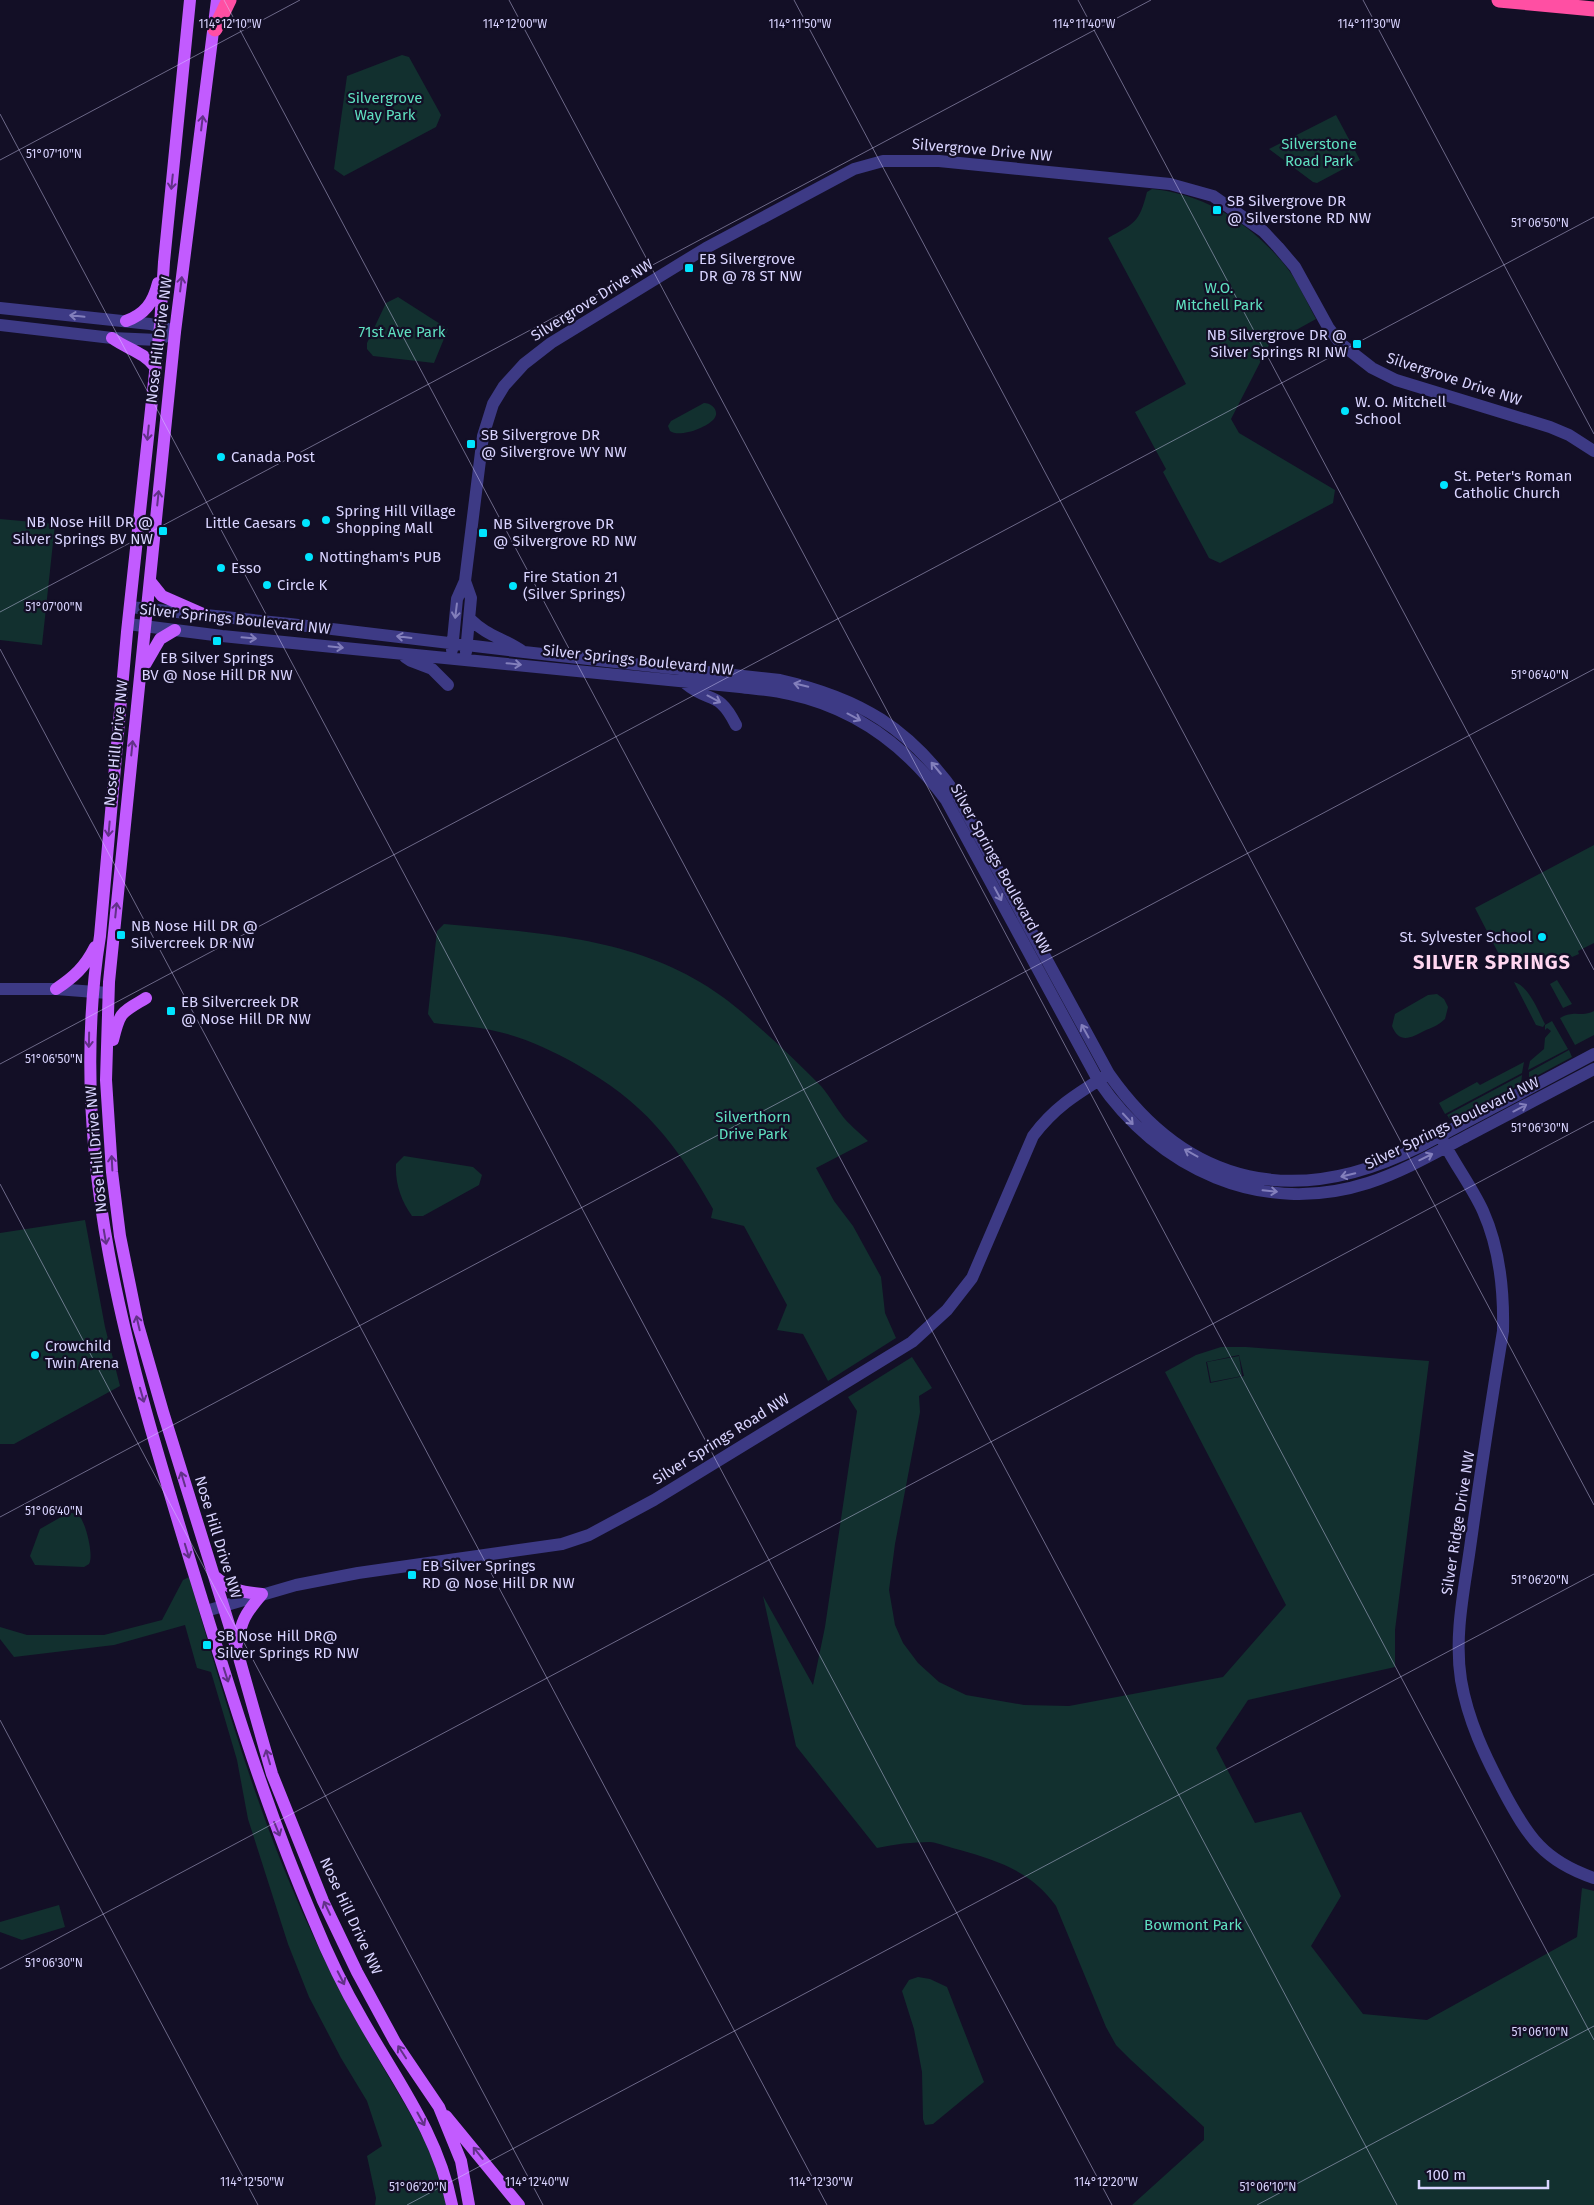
<svg xmlns="http://www.w3.org/2000/svg" width="1594" height="2205" font-family="'Fira Sans',sans-serif">
<style>
.green{fill:#12302f;fill-rule:evenodd}
.lines{fill:none;stroke-linecap:round;stroke-linejoin:round}
.minor{stroke:#3d3a85;stroke-width:12}
.major{stroke:#c25bff;stroke-width:12}
.highway{stroke:#ff4fa3;stroke-width:15}
.oneway{stroke:#623188}
.oneway2{stroke:#837fbc}
.ticks{fill:none;stroke:#d9d4ff;stroke-width:1;stroke-opacity:0.45}
.poi-dot{fill:#00e5ff;stroke:#130f26;stroke-width:2}
.labels{text-anchor:middle;dominant-baseline:central;stroke-width:4.5;stroke-linejoin:round;paint-order:stroke}
.park-label{font-size:15px;fill:#5fe0c0;stroke:#130f26}
.street-label{font-size:15px;fill:#d9d4ff;stroke:#130f26}
.poi-label{font-size:15px;fill:#d9d4ff;stroke:#130f26;text-anchor:start}
.district-label{font-size:20px;font-weight:bold;letter-spacing:1px;fill:#ffd6f0;stroke:#130f26}
.ticks-label{font-size:12px;text-anchor:middle;fill:#d9d4ff;stroke:#130f26;stroke-width:4.5;stroke-linejoin:round;paint-order:stroke}
</style>
<rect width="100%" height="100%" fill="#130f26"/>
<path class="green" d="M 402,55 L 409,57 L 441,115 L 436,127 L 344,176 L 334,169 L 347,76 Z
M 1336,115 L 1360,160 L 1317,183 L 1313,182 L 1269,149 Z
M 1152,189 C 1207,194 1254,226 1288,269 C 1299,284 1307,303 1316,319 L 1269,345 L 1231,419 L 1239,433 L 1335,490 L 1333,503 L 1220,563 L 1209,558 L 1163,472 L 1166,469 L 1135,412 L 1186,384 L 1108,238 C 1135,223 1139,223 1147,192 Z
M 398,297 L 448,329 L 434,363 L 373,356 L 367,349 L 367,343 L 386,303 Z
M 704,403 C 712,403 720,411 714,419 C 706,428 679,438 670,431 L 668,426 L 671,421 Z
M 0,519 L 55,524 L 42,645 L 0,640 Z
M 1594,845 L 1594,943 L 1578,951 L 1579,954 L 1572,957 L 1570,955 L 1551,965 L 1545,955 C 1531,949 1517,957 1505,966 L 1475,908 Z
M 444,924 C 558,935 663,938 752,1021 C 776,1042 799,1064 821,1086 C 829,1095 834,1105 841,1114 C 848,1124 859,1132 868,1141 L 816,1168 L 834,1201 L 853,1226 L 881,1277 L 885,1313 L 896,1338 L 828,1381 L 803,1334 L 777,1330 L 787,1305 L 744,1226 L 711,1218 L 713,1209 C 675,1142 644,1102 576,1064 C 551,1050 523,1037 495,1031 C 475,1026 454,1026 434,1023 L 428,1014 L 437,931 Z
M 1557,980 L 1572,1004 L 1563,1008 L 1550,984 Z
M 1514,982 C 1529,986 1538,1011 1545,1024 L 1543,1027 L 1536,1025 Z
M 1437,994 L 1444,999 L 1448,1007 L 1445,1019 C 1439,1025 1431,1028 1424,1031 C 1411,1038 1399,1044 1392,1026 L 1395,1014 L 1428,995 Z
M 1594,1011 L 1594,1035 L 1575,1045 L 1560,1018 C 1576,1009 1581,1018 1594,1011 Z
M 1552,1021 L 1568,1049 L 1528,1070 L 1530,1061 L 1544,1049 L 1545,1038 L 1551,1031 L 1547,1028 L 1545,1030 L 1545,1025 Z
M 1569,1050 L 1572,1057 L 1529,1080 L 1529,1072 Z
M 1524,1062 L 1522,1073 L 1445,1114 L 1439,1103 L 1477,1082 L 1480,1085 Z
M 1522,1075 L 1521,1084 L 1451,1121 L 1447,1115 Z
M 404,1156 L 473,1167 L 482,1175 L 479,1185 L 423,1216 L 412,1216 C 401,1201 395,1183 396,1164 Z
M 85,1220 L 105,1327 L 120,1386 L 14,1444 L 0,1444 L 0,1233 Z
M 1221,1347 L 1246,1347 L 1429,1361 L 1395,1630 L 1395,1667 L 1248,1700 L 1216,1748 L 1255,1823 L 1301,1812 L 1341,1896 L 1311,1946 L 1363,2014 L 1427,2020 L 1577,1937 L 1582,1888 L 1594,1891 L 1594,2205 L 1132,2205 L 1204,2140 L 1204,2127 L 1131,2060 L 1116,2045 L 1106,2027 L 1056,1906 C 1032,1872 999,1861 960,1850 C 950,1848 940,1843 930,1842 C 912,1842 895,1844 877,1848 L 796,1746 L 763,1596 L 813,1685 L 825,1627 L 857,1411 L 848,1397 L 912,1357 L 932,1388 L 919,1396 L 920,1412 L 895,1544 L 889,1590 L 895,1625 L 903,1643 L 918,1663 L 939,1682 L 966,1695 L 1024,1705 L 1069,1706 L 1223,1677 L 1286,1605 L 1165,1372 L 1196,1355 ZM 1239,1355 L 1244,1376 L 1210,1383 L 1206,1362 Z
M 1239,1356 L 1242,1376 L 1211,1382 L 1207,1362 Z
M 68,1513 C 73,1513 76,1513 80,1517 C 86,1524 94,1556 89,1564 L 84,1567 L 35,1565 L 30,1556 L 40,1529 Z
M 189,1577 C 224,1697 258,1817 311,1931 C 331,1976 355,2019 380,2062 C 406,2107 437,2152 446,2205 L 375,2205 L 376,2198 L 367,2156 L 382,2146 L 367,2101 L 341,2058 L 309,1997 L 288,1944 L 248,1819 L 237,1760 L 211,1672 L 197,1668 L 185,1625 L 114,1645 L 14,1657 L 0,1639 L 0,1627 L 27,1635 L 104,1635 L 162,1620 L 183,1580 Z
M 59,1905 L 65,1927 L 22,1940 L 0,1932 L 0,1922 Z
M 918,1977 L 930,1979 L 947,1987 L 984,2082 L 933,2124 L 925,2125 L 923,2119 L 922,2072 L 914,2029 L 902,1991 L 909,1980 Z"/>
<g class="lines">
<path class="minor" d="M 0,308 L 150,324 L 168,329
M 0,325 L 112,338 L 158,340 L 175,332
M 465,581 L 471,598 L 466,652
M 130,607 L 290,624 L 524,652 L 780,680 C 860,698 910,728 958,797 L 1109,1074 C 1189,1188 1297,1208 1419,1147 L 1594,1054
M 470,619 C 487,636 503,638 522,651
M 128,624 L 222,636 L 740,687 C 756,689 773,690 789,694 C 855,708 907,747 946,800 L 1098,1080 C 1158,1169 1262,1217 1368,1183 C 1402,1172 1435,1153 1467,1136 C 1509,1114 1552,1091 1594,1069
M 452,650 L 457,599 L 465,581 L 483,436 L 493,404 L 504,386 L 524,364 L 551,343 L 706,248 L 854,169 L 883,161 L 939,161 L 1170,184 L 1213,196 L 1263,231 L 1278,247 L 1295,267 L 1328,327 L 1340,343 L 1372,368 L 1396,380 L 1550,427 L 1569,435 L 1594,451
M 405,657 L 411,661 L 432,669 L 448,685
M 686,684 C 710,704 718,689 736,725
M 0,989 L 56,989 L 108,993
M 1443,1141 C 1455,1165 1472,1187 1483,1211 C 1500,1249 1504,1290 1503,1331 C 1491,1403 1480,1476 1470,1548 C 1464,1591 1454,1636 1461,1680 C 1468,1721 1485,1756 1504,1792 C 1528,1837 1544,1861 1594,1878
M 206,1611 L 296,1585 L 358,1573 L 562,1544 L 589,1535 L 654,1500 L 912,1342 L 947,1310 L 972,1278 L 1033,1136 C 1054,1108 1075,1095 1104,1077"/>
<path class="major" d="M 190,0 L 164,262 L 160,326 L 127,632 L 100,936 C 65,1153 129,1361 192,1567 C 229,1687 265,1807 315,1923 C 328,1955 344,1988 362,2019 C 397,2081 438,2134 452,2205
M 217,0 L 175,332 L 109,982 L 106,1080 L 112,1172 L 120,1236 L 138,1325 L 163,1412 L 236,1647 L 272,1774 L 323,1901 L 357,1972 L 395,2042 L 439,2107 L 461,2161 L 469,2205
M 126,321 C 145,314 153,303 158,283
M 112,338 C 127,349 144,352 155,367
M 150,581 L 162,596 L 203,614
M 142,670 L 160,639 L 175,630
M 56,989 C 74,977 85,967 95,947
M 113,1040 C 120,1011 121,1013 146,998
M 214,1576 C 231,1590 240,1592 262,1594
M 236,1647 C 242,1620 244,1615 262,1594
M 446,2116 L 519,2205"/>
<path class="highway" d="M 1499,0 L 1594,9
M 215,29 L 229,0"/>
</g>
<defs><path id="oneway-shaft" d="M-6 0H5M1.5-3L5.5 0L1.5 3" fill="none" stroke-width="1.6" stroke-linecap="round" stroke-linejoin="round" transform="scale(1.25)"/></defs>
<g class="oneway">
<use href="#oneway-shaft" transform="translate(202 123) rotate(-83)"/>
<use href="#oneway-shaft" transform="translate(172 182) rotate(96)"/>
<use href="#oneway-shaft" transform="translate(181 284) rotate(-83)"/>
<use href="#oneway-shaft" transform="translate(148 433) rotate(96)"/>
<use href="#oneway-shaft" transform="translate(158 498) rotate(-84)"/>
<use href="#oneway-shaft" transform="translate(132 748) rotate(-84)"/>
<use href="#oneway-shaft" transform="translate(109 829) rotate(95)"/>
<use href="#oneway-shaft" transform="translate(116 910) rotate(-84)"/>
<use href="#oneway-shaft" transform="translate(89 1040) rotate(91)"/>
<use href="#oneway-shaft" transform="translate(112 1163) rotate(-93)"/>
<use href="#oneway-shaft" transform="translate(105 1237) rotate(80)"/>
<use href="#oneway-shaft" transform="translate(138 1323) rotate(-103)"/>
<use href="#oneway-shaft" transform="translate(142 1395) rotate(74)"/>
<use href="#oneway-shaft" transform="translate(183 1479) rotate(-107)"/>
<use href="#oneway-shaft" transform="translate(187 1551) rotate(73)"/>
<use href="#oneway-shaft" transform="translate(226 1675) rotate(72)"/>
<use href="#oneway-shaft" transform="translate(268 1757) rotate(-106)"/>
<use href="#oneway-shaft" transform="translate(277 1829) rotate(68)"/>
<use href="#oneway-shaft" transform="translate(327 1908) rotate(-115)"/>
<use href="#oneway-shaft" transform="translate(341 1978) rotate(63)"/>
<use href="#oneway-shaft" transform="translate(402 2052) rotate(-123)"/>
<use href="#oneway-shaft" transform="translate(421 2119) rotate(61)"/>
<use href="#oneway-shaft" transform="translate(478 2153) rotate(-129)"/>
</g>
<g class="oneway2">
<use href="#oneway-shaft" transform="translate(77 316) rotate(-174)"/>
<use href="#oneway-shaft" transform="translate(456 611) rotate(97)"/>
<use href="#oneway-shaft" transform="translate(404 637) rotate(-173)"/>
<use href="#oneway-shaft" transform="translate(249 638) rotate(5)"/>
<use href="#oneway-shaft" transform="translate(336 647) rotate(6)"/>
<use href="#oneway-shaft" transform="translate(514 664) rotate(6)"/>
<use href="#oneway-shaft" transform="translate(801 685) rotate(-166)"/>
<use href="#oneway-shaft" transform="translate(714 699) rotate(28)"/>
<use href="#oneway-shaft" transform="translate(854 717) rotate(28)"/>
<use href="#oneway-shaft" transform="translate(936 768) rotate(-130)"/>
<use href="#oneway-shaft" transform="translate(998 894) rotate(62)"/>
<use href="#oneway-shaft" transform="translate(1085 1031) rotate(-119)"/>
<use href="#oneway-shaft" transform="translate(1520 1108) rotate(-28)"/>
<use href="#oneway-shaft" transform="translate(1128 1119) rotate(47)"/>
<use href="#oneway-shaft" transform="translate(1191 1153) rotate(-151)"/>
<use href="#oneway-shaft" transform="translate(1426 1157) rotate(-26)"/>
<use href="#oneway-shaft" transform="translate(1348 1175) rotate(166)"/>
<use href="#oneway-shaft" transform="translate(1270 1191) rotate(6)"/>
</g>
<path class="ticks" d="M 224,0 L 1397,2205M 509,0 L 1594,2040M 794,0 L 1594,1505M 1078,0 L 1594,970M 1363,0 L 1594,434M 0,114 L 1112,2205M 0,160 L 300,0M 0,612 L 1151,0M 0,649 L 827,2205M 0,1064 L 1594,217M 0,1184 L 543,2205M 0,1517 L 1594,669M 0,1720 L 258,2205M 0,1969 L 1594,1121M 407,2205 L 1594,1574M 1257,2205 L 1594,2026"/>
<g class="poi-dot">
<rect x="1212" y="205" width="10" height="10" rx="2.5"/>
<rect x="684" y="263" width="10" height="10" rx="2.5"/>
<rect x="1352" y="339" width="10" height="10" rx="2.5"/>
<circle cx="1345" cy="411" r="5"/>
<rect x="466" y="439" width="10" height="10" rx="2.5"/>
<circle cx="221" cy="457" r="5"/>
<circle cx="1444" cy="485" r="5"/>
<circle cx="326" cy="520" r="5"/>
<circle cx="306" cy="523" r="5"/>
<rect x="158" y="526" width="10" height="10" rx="2.5"/>
<rect x="478" y="528" width="10" height="10" rx="2.5"/>
<circle cx="309" cy="557" r="5"/>
<circle cx="221" cy="568" r="5"/>
<circle cx="267" cy="585" r="5"/>
<circle cx="513" cy="586" r="5"/>
<rect x="212" y="636" width="10" height="10" rx="2.5"/>
<rect x="116" y="930" width="10" height="10" rx="2.5"/>
<circle cx="1542" cy="937" r="5"/>
<rect x="166" y="1006" width="10" height="10" rx="2.5"/>
<circle cx="35" cy="1355" r="5"/>
<rect x="407" y="1570" width="10" height="10" rx="2.5"/>
<rect x="202" y="1640" width="10" height="10" rx="2.5"/>
</g>
<g class="labels">
<g class="park-label">
<text x="385" y="98">Silvergrove<tspan x="385" dy="17">Way Park</tspan></text>
<text x="1319" y="144">Silverstone<tspan x="1319" dy="17">Road Park</tspan></text>
<text x="1219" y="288">W.O.<tspan x="1219" dy="17">Mitchell Park</tspan></text>
<text x="402" y="332">71st Ave Park</text>
<text x="753" y="1117">Silverthorn<tspan x="753" dy="17">Drive Park</tspan></text>
<text x="1193" y="1925">Bowmont Park</text>
</g>
<g class="street-label">
<text transform="translate(982 150) rotate(5)">Silvergrove Drive NW</text>
<text transform="translate(592 300) rotate(-32)">Silvergrove Drive NW</text>
<text transform="translate(159 340) rotate(-83)">Nose Hill Drive NW</text>
<text transform="translate(1454 379) rotate(18)">Silvergrove Drive NW</text>
<text transform="translate(235 619) rotate(6)">Silver Springs Boulevard NW</text>
<text transform="translate(638 660) rotate(6)">Silver Springs Boulevard NW</text>
<text transform="translate(116 743) rotate(-84)">Nose Hill Drive NW</text>
<text transform="translate(1001 869) rotate(61)">Silver Springs Boulevard NW</text>
<text transform="translate(1452 1123) rotate(-26)">Silver Springs Boulevard NW</text>
<text transform="translate(96 1149) rotate(-95)">Nose Hill Drive NW</text>
<text transform="translate(721 1439) rotate(-32)">Silver Springs Road NW</text>
<text transform="translate(1458 1523) rotate(-81)">Silver Ridge Drive NW</text>
<text transform="translate(218 1537) rotate(73)">Nose Hill Drive NW</text>
<text transform="translate(351 1916) rotate(65)">Nose Hill Drive NW</text>
</g>
<g class="poi-label">
<text x="1227" y="201">SB Silvergrove DR<tspan x="1227" dy="17">@ Silverstone RD NW</tspan></text>
<text x="699" y="259">EB Silvergrove<tspan x="699" dy="17">DR @ 78 ST NW</tspan></text>
<text x="1347" y="335" text-anchor="end">NB Silvergrove DR @<tspan x="1347" dy="17">Silver Springs RI NW</tspan></text>
<text x="1355" y="402">W. O. Mitchell<tspan x="1355" dy="17">School</tspan></text>
<text x="481" y="435">SB Silvergrove DR<tspan x="481" dy="17">@ Silvergrove WY NW</tspan></text>
<text x="231" y="457">Canada Post</text>
<text x="1454" y="476">St. Peter's Roman<tspan x="1454" dy="17">Catholic Church</tspan></text>
<text x="336" y="511">Spring Hill Village<tspan x="336" dy="17">Shopping Mall</tspan></text>
<text x="153" y="522" text-anchor="end">NB Nose Hill DR @<tspan x="153" dy="17">Silver Springs BV NW</tspan></text>
<text x="296" y="523" text-anchor="end">Little Caesars</text>
<text x="493" y="524">NB Silvergrove DR<tspan x="493" dy="17">@ Silvergrove RD NW</tspan></text>
<text x="319" y="557">Nottingham's PUB</text>
<text x="231" y="568">Esso</text>
<text x="523" y="577">Fire Station 21<tspan x="523" dy="17">(Silver Springs)</tspan></text>
<text x="277" y="585">Circle K</text>
<text x="217" y="658" text-anchor="middle">EB Silver Springs<tspan x="217" dy="17">BV @ Nose Hill DR NW</tspan></text>
<text x="131" y="926">NB Nose Hill DR @<tspan x="131" dy="17">Silvercreek DR NW</tspan></text>
<text x="1532" y="937" text-anchor="end">St. Sylvester School</text>
<text x="181" y="1002">EB Silvercreek DR<tspan x="181" dy="17">@ Nose Hill DR NW</tspan></text>
<text x="45" y="1346">Crowchild<tspan x="45" dy="17">Twin Arena</tspan></text>
<text x="422" y="1566">EB Silver Springs<tspan x="422" dy="17">RD @ Nose Hill DR NW</tspan></text>
<text x="217" y="1636">SB Nose Hill DR@<tspan x="217" dy="17">Silver Springs RD NW</tspan></text>
</g>
<g class="district-label">
<text x="1492" y="962">SILVER SPRINGS</text>
</g>
</g>
<g class="ticks-label">
<text x="230" y="28">114°12'10"W</text>
<text x="515" y="28">114°12'00"W</text>
<text x="800" y="28">114°11'50"W</text>
<text x="1084" y="28">114°11'40"W</text>
<text x="1369" y="28">114°11'30"W</text>
<text x="54" y="158">51°07'10"N</text>
<text x="1540" y="227">51°06'50"N</text>
<text x="54" y="611">51°07'00"N</text>
<text x="1540" y="679">51°06'40"N</text>
<text x="54" y="1063">51°06'50"N</text>
<text x="1540" y="1132">51°06'30"N</text>
<text x="54" y="1515">51°06'40"N</text>
<text x="1540" y="1584">51°06'20"N</text>
<text x="54" y="1967">51°06'30"N</text>
<text x="1540" y="2036">51°06'10"N</text>
<text x="252" y="2186">114°12'50"W</text>
<text x="537" y="2186">114°12'40"W</text>
<text x="821" y="2186">114°12'30"W</text>
<text x="1106" y="2186">114°12'20"W</text>
<text x="418" y="2191">51°06'20"N</text>
<text x="1268" y="2191">51°06'10"N</text>
</g>
<path d="M1419 2180v8h129v-8" fill="none" stroke="#d9d4ff" stroke-width="2.5"/>
<text x="1426" y="2180" font-size="15" fill="#d9d4ff" stroke="#130f26" stroke-width="4" paint-order="stroke">100 m</text>
</svg>
